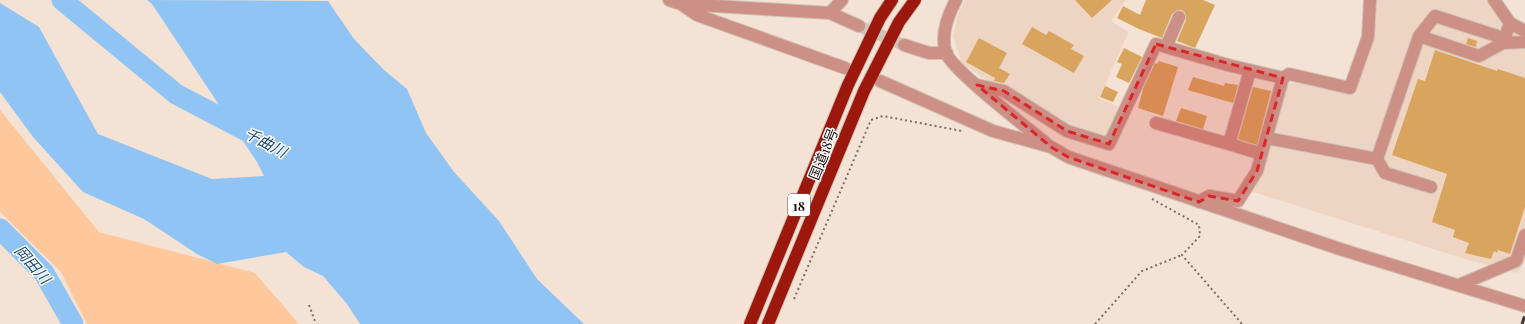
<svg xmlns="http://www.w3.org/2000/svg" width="1525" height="324" font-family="'Playfair Display','Noto Sans JP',serif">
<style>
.built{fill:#eed5c3}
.green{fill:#ffc79c}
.water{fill:#90c4f4}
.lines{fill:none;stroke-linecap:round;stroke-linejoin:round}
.river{stroke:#90c4f4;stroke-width:21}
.building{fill:#d9a45d}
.minor-tunnel{stroke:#d2c3b6;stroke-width:12;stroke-dasharray:12 6;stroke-linecap:butt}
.minor-casing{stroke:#d0c1b4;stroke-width:14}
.highway-casing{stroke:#d0c1b4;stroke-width:14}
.path{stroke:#796e65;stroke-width:2;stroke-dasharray:2 3;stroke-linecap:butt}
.minor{stroke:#cd9086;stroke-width:12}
.highway{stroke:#9d180c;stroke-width:12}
.rail{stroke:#403832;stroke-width:3;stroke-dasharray:8 4;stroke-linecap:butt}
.marked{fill:#d62828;fill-opacity:0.2;stroke:#d62828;stroke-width:3;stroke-dasharray:8 5;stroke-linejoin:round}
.labels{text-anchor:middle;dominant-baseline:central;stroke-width:3;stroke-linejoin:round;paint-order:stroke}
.shield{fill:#fff;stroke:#5a5653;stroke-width:1}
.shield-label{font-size:13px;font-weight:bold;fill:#130d09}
.street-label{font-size:14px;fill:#130d09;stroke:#fff}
.water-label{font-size:15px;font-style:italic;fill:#1b4b72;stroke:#fff}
</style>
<rect width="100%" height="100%" fill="#f4e3d5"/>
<path class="built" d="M 965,0 L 1126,0 L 1111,21 L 1129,32 L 1099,98 L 1122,108 L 1108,139 L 1070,127 L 992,84 L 962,63 L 953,36 L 958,14 Z
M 1376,0 L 1486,0 L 1515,31 L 1525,35 L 1525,262 L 1518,273 L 1468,260 L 1250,191 L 1261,172 L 1287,86 L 1294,81 L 1354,94 L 1372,41 Z"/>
<path class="green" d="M 0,110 L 99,232 L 255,273 L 299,324 L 87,324 L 61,272 L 0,212 Z"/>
<path class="water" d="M 147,0 L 328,1 L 354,39 L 384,70 L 407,89 L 426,133 L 454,172 L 499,221 L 537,279 L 584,324 L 360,324 L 347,304 L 323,276 L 304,267 L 286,252 L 217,264 L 197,254 L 144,219 L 83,192 L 33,137 L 0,92 L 0,3 L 39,27 L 98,134 L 212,179 L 264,176 L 257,162 L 152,4 Z"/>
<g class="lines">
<path class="river" d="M 62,0 L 176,94 L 256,136
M 0,229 L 44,273 L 73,324"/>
</g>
<path class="building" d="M 1075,0 L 1112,0 L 1092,18 Z
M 1146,0 L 1203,0 L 1215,5 L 1195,48 L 1177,41 L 1186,20 L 1185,13 L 1182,10 L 1178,10 L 1172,14 L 1162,38 L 1139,29 L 1117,18 L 1123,6 L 1140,15 Z
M 1032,27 L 1046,35 L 1049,31 L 1074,45 L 1071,49 L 1084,56 L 1074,73 L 1022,44 Z
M 979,38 L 1007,53 L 999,68 L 1010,74 L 1004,83 L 994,81 L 995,78 L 966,62 Z
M 1468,38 L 1477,41 L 1476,47 L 1466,44 Z
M 1124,48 L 1142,57 L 1129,83 L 1116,77 L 1122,64 L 1117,62 Z
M 1435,50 L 1497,71 L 1498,69 L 1525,78 L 1525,207 L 1510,254 L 1498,250 L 1497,253 L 1494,251 L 1491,259 L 1465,253 L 1469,243 L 1453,237 L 1455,230 L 1432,222 L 1447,174 L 1392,155 L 1418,79 L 1425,81 Z
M 1159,61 L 1178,67 L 1163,116 L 1138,108 L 1143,89 L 1155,63 L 1157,64 Z
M 1193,77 L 1224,86 L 1225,83 L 1238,85 L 1233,103 L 1188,90 Z
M 1105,86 L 1118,92 L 1113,102 L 1100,97 Z
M 1253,87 L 1271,91 L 1257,145 L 1238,139 Z
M 1181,108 L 1207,116 L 1203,129 L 1176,121 Z"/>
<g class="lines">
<path class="minor-tunnel" d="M 859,26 L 904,45"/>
<g class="minor-casing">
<path id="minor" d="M 669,0 L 681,4 L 697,15 L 845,68
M 956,0 C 948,15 940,35 946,53 C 953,71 1029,129 1048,145
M 1494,0 L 1510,23 L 1525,31
M 682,4 L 830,13 L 859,26
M 830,13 L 842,0
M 1419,36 L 1479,56 L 1503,43 L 1510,23
M 904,45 L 929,53 L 947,53
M 1166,47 L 1179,17
M 880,81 L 993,131 L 1051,147 L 1068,157 L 1340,249 L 1525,306
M 977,85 L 1004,91 L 1067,131 L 1109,144 L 1156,44 L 1228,65 L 1283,78
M 1156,123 L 1229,144 L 1250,70
M 1267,138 L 1377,159 L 1419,36 L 1435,16 L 1497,36 L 1503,43 L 1525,42
M 1229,144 L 1262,154
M 1377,159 L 1385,173 L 1431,187
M 1199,202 L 1209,196 L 1238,201 L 1257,171 L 1283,78 L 1289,74 L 1350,88 L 1368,37 L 1370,0
M 1459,285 L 1516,261 L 1525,235"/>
</g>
<g class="highway-casing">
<path id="highway" d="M 750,324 L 848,85 L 880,18 L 892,0
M 768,324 L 864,91 L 899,22 L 915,0"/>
</g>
<path class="path" d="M 1152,199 L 1199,225 L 1200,236 L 1182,255 L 1242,324
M 794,299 L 871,120 L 883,116 L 962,131
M 309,305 L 316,324
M 1095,324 L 1142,271 L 1182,255"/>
<use href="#minor" class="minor"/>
<use href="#highway" class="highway"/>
<path class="rail" d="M 1522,324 L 1525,315"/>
</g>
<path class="marked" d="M 1156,44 L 1283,78 L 1257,171 L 1238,201 L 1209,196 L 1199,202 L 1068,157 L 1051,147 L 977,85 L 1004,91 L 1067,131 L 1109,144 Z"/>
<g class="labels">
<rect class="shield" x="788" y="194" width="22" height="22" rx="3"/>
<g class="shield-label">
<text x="799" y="205">18</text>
</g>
<g class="street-label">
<text transform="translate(823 154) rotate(-68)">国道18号</text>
</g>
<g class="water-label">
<text transform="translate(266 142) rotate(28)">千曲川</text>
<text transform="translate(33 264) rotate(49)">岡田川</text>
</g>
</g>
</svg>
